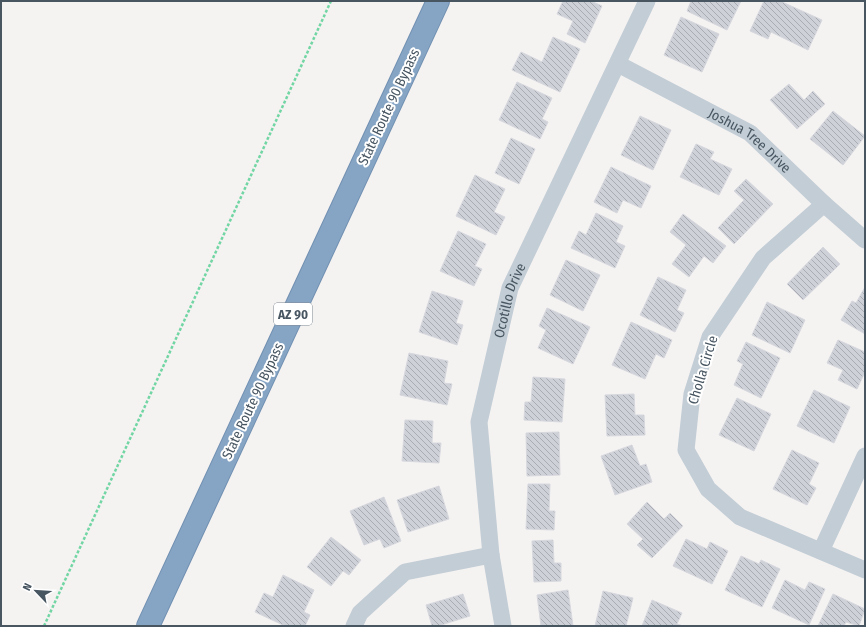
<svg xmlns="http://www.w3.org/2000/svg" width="866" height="627" font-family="'Fira Sans Condensed',sans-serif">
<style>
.building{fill:url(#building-back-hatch);stroke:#d6d8de}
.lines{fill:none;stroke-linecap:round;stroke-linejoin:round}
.highway-casing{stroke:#7190b1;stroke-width:24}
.path{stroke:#72d6a4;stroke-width:2.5;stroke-dasharray:3 2;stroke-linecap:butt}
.minor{stroke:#c2cdd5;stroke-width:17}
.highway{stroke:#86a5c5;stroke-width:22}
.labels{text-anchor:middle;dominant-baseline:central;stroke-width:4;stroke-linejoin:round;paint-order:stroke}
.shield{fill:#fff;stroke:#7f8991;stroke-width:1}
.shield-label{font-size:13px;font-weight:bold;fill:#485662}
.street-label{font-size:14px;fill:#485662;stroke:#fff}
</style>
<defs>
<pattern id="building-back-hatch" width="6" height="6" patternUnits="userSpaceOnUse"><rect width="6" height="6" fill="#ced1d8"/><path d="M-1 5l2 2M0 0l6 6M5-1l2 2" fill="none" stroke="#a9acb3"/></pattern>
</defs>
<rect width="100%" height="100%" fill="#f5f2f2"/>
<path class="building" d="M 563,1 L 591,1 L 602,6 L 585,43 L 567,34 L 573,21 L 557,14 Z
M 691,1 L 741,1 L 727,30 L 687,11 Z
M 764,1 L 780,1 L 822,20 L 808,50 L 771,32 L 768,39 L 750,31 Z
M 681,17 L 719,34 L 702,72 L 664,55 Z
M 553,37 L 580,49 L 560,92 L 512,70 L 521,52 L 542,62 Z
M 517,82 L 552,98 L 542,119 L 548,122 L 540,139 L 499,120 Z
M 789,84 L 804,100 L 813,91 L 825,104 L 797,129 L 770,100 Z
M 833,111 L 865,136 L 843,165 L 810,139 Z
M 640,116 L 671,130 L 653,170 L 621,155 Z
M 511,138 L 535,149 L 519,184 L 495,173 Z
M 696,144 L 714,152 L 710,159 L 732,169 L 719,195 L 680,177 Z
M 611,167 L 651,186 L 641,208 L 623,200 L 617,213 L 594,202 Z
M 475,175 L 505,189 L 494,212 L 505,217 L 496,235 L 456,216 Z
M 746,179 L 773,204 L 734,244 L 718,228 L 744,200 L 734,191 Z
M 596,213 L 623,226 L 616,242 L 625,246 L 615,268 L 571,248 L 579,231 L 586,235 Z
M 683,214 L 726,246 L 713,263 L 704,256 L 689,277 L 672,264 L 686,245 L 670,232 Z
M 458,231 L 486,244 L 475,266 L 482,269 L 474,286 L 440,271 Z
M 823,247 L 840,264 L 803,300 L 787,284 Z
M 566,260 L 600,275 L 583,311 L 550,295 Z
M 658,277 L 686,290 L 677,310 L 684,313 L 675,332 L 640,315 Z
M 865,287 L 865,334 L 841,320 L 852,301 L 856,303 Z
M 432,291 L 463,301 L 456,323 L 463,325 L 457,345 L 419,332 Z
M 767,302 L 805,320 L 790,353 L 752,335 Z
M 547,308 L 590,327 L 573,364 L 538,348 L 546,330 L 539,326 Z
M 631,322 L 672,340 L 664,358 L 656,354 L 645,379 L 612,365 Z
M 838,340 L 865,352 L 865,372 L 857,389 L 838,380 L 843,370 L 827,363 Z
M 746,342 L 780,358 L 761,398 L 734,385 L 743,364 L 737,361 Z
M 409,353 L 448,361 L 444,383 L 452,384 L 447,405 L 400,395 Z
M 533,377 L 565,379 L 562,422 L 524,420 L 525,402 L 531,402 Z
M 814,390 L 850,407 L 834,443 L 797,426 Z
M 634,394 L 635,415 L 644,415 L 645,435 L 607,436 L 605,395 Z
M 737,398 L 771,414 L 754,451 L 719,435 Z
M 405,420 L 433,421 L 432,443 L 441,443 L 439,463 L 402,461 Z
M 559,432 L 560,475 L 527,476 L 526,433 Z
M 632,445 L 640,466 L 646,464 L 652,482 L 615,495 L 601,456 Z
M 792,450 L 819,463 L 809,484 L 816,488 L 807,505 L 773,489 Z
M 528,484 L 550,484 L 549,511 L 555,511 L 554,530 L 526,529 Z
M 439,486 L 449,519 L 408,532 L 397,500 Z
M 384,497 L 401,541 L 384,548 L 380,539 L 364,545 L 350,511 Z
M 647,502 L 664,519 L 670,513 L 683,526 L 652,558 L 637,545 L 643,539 L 627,524 Z
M 331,537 L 361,560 L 349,575 L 343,571 L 331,586 L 307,567 Z
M 686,539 L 707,549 L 710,542 L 728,551 L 712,584 L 673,566 Z
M 553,540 L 554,563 L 561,563 L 561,581 L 534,582 L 532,541 Z
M 741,556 L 759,564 L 761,560 L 780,569 L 762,607 L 725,590 Z
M 283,575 L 314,590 L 304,612 L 310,615 L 305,626 L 285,626 L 255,612 L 264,593 L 273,597 Z
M 785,580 L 805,590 L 809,582 L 825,589 L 809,625 L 772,608 Z
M 568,590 L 573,626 L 541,626 L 537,595 Z
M 603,591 L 633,598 L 626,626 L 595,626 Z
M 463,594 L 470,616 L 438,626 L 432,626 L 426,605 Z
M 833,594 L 865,609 L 859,626 L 846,622 L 844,626 L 818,626 Z
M 652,600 L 682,613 L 677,624 L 683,626 L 642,626 Z"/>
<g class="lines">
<g class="highway-casing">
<path id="highway" d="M 148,626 L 438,1"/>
</g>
<path class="path" d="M 44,626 L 331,1"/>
<g class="minor">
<path id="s1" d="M 618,64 L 750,133 L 824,204 L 865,240"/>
<path d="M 824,204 L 763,258 L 710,337 L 692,394 L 686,450 L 708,489 L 740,517 L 865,570"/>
<path d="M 821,551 L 865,456"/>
<path d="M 354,626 L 360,613 L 405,572 L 491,555"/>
<path id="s2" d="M 503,626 L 491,555 L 479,422 L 510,288 L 647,1"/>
</g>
<use href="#highway" class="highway"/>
</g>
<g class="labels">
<rect class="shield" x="274" y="303" width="38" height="22" rx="3"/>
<g class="shield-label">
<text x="293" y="314">AZ 90</text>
</g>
<g class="street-label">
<text transform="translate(389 107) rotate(-65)">State Route 90 Bypass</text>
<text stroke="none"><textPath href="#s1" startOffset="153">Joshua Tree Drive</textPath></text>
<text stroke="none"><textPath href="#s2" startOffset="331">Ocotillo Drive</textPath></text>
<text transform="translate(703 370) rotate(-73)">Cholla Circle</text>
<text transform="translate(253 401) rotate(-65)">State Route 90 Bypass</text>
</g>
</g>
<rect width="866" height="627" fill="none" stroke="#485662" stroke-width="4"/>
<g transform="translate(36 591) rotate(295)" stroke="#ffffff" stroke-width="3" paint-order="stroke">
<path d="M0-3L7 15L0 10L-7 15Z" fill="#485662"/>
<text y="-6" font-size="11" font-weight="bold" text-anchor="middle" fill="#485662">N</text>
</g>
</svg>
